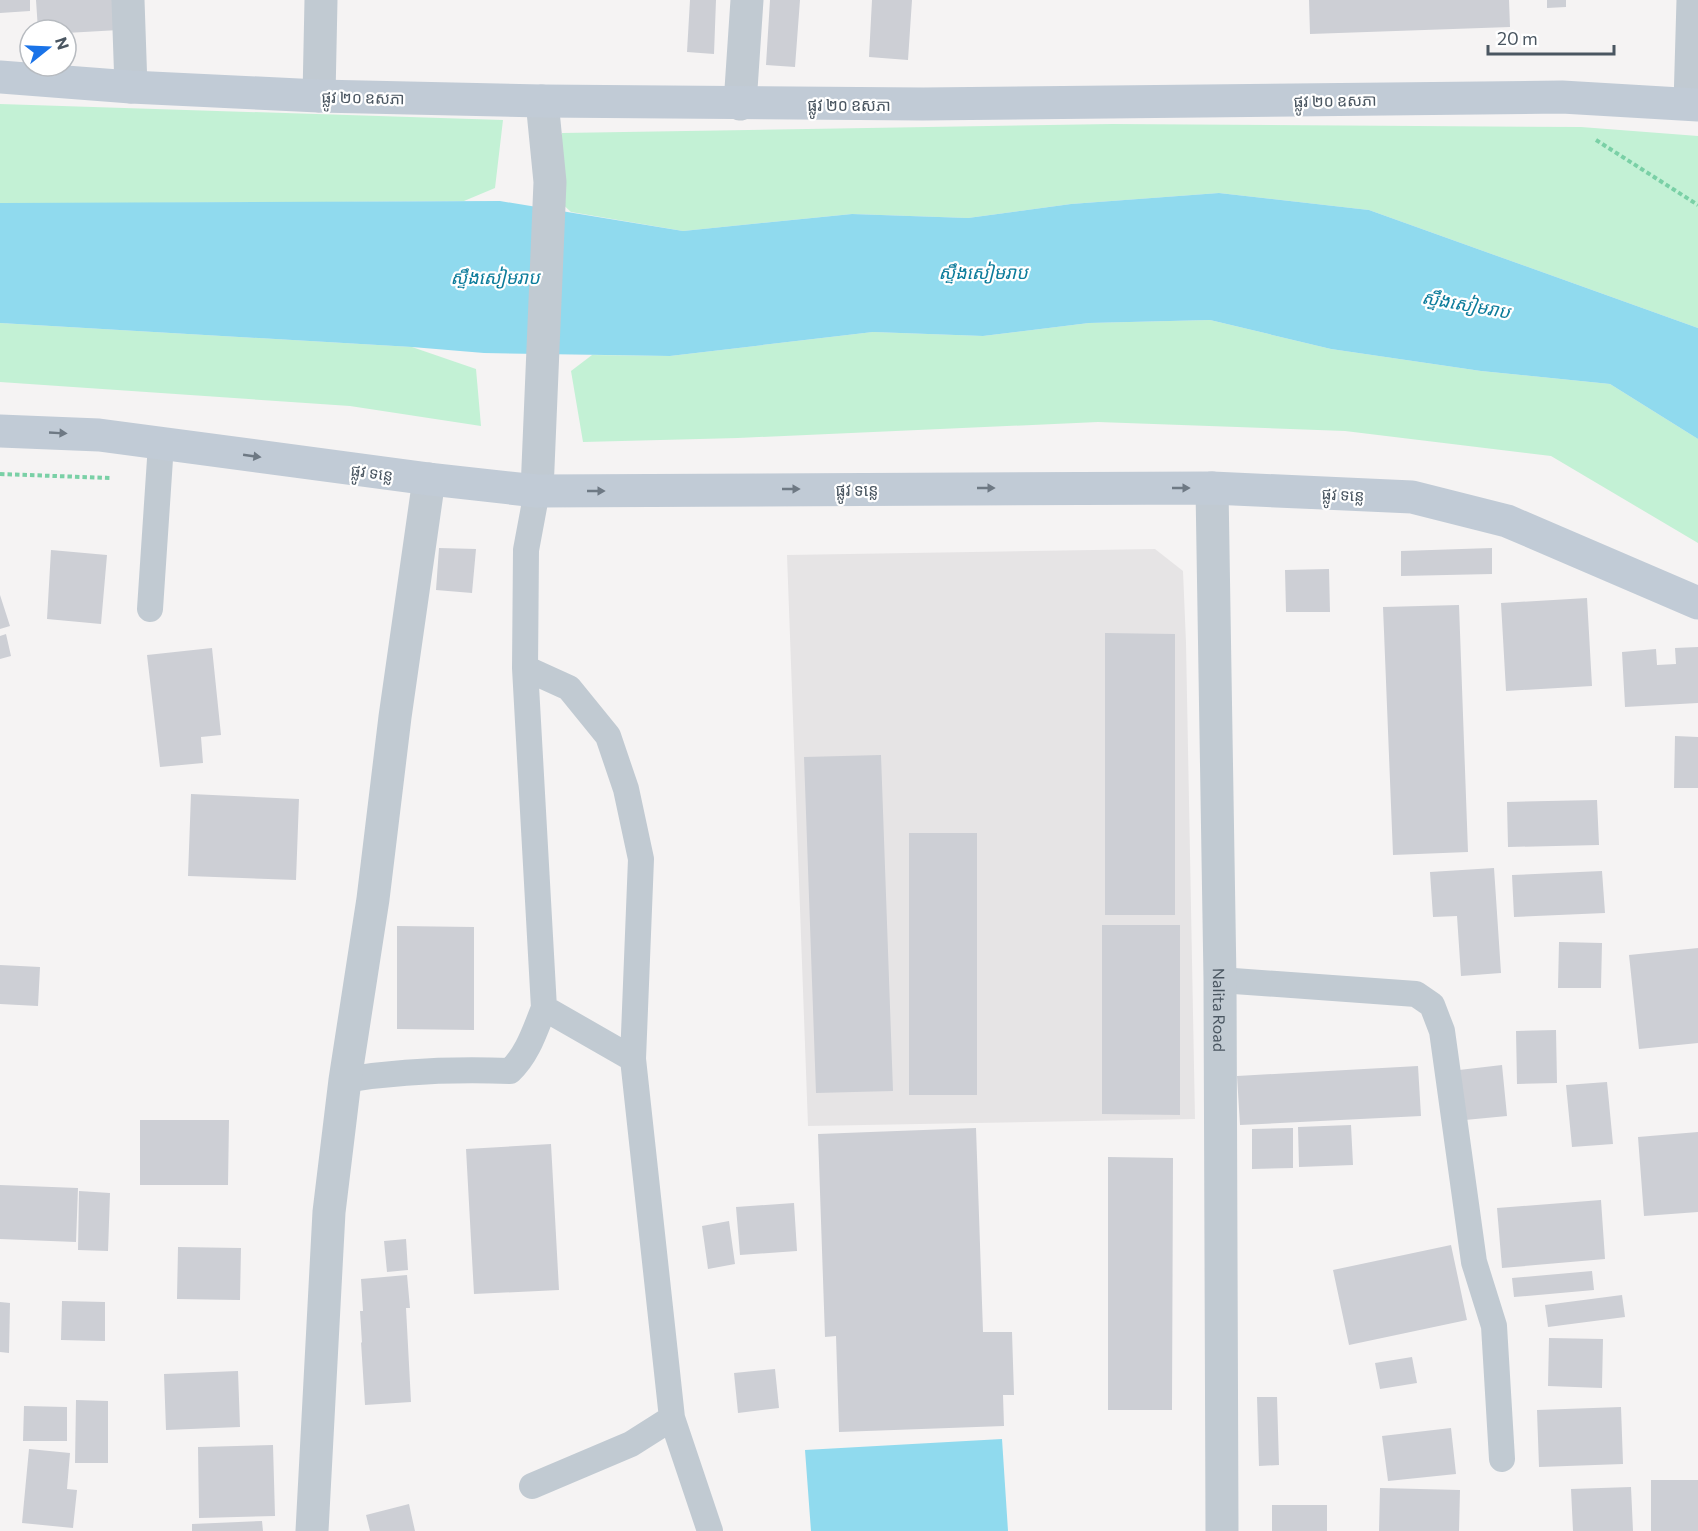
<svg xmlns="http://www.w3.org/2000/svg" width="1698" height="1531" font-family="Commissioner,'Noto Sans Khmer',sans-serif">
<style>
.education{fill:#e6e4e5}
.green{fill:#c3f1d5}
.water{fill:#90daee}
.building{fill:#cdcfd5}
.lines{fill:none;stroke-linecap:round;stroke-linejoin:round}
.path{stroke:#7ad0a6;stroke-width:4;stroke-dasharray:4.5 3;stroke-linecap:butt}
.lane{stroke:#c1cad2;stroke-width:26}
.street{stroke:#c1cad2;stroke-width:33}
.secondary{stroke:#c1cbd6;stroke-width:33}
.oneway{fill:#6e7984}
.labels{text-anchor:middle;dominant-baseline:central;stroke-width:4.5;stroke-linejoin:round;paint-order:stroke}
.street-label{font-size:16px;fill:#4a5661;stroke:#fff}
.water-label{font-size:18px;font-style:italic;fill:#0c7c9b;stroke:#fff}
</style>
<rect width="100%" height="100%" fill="#f5f3f3"/>
<path class="education" d="M 1155,549 L 1183,571 L 1186,643 L 1195,1119 L 808,1126 L 787,555 Z"/>
<path class="green" d="M 0,104 L 503,120 L 495,188 L 464,201 L 6,204 L 0,203 Z
M 1112,124 L 1581,127 L 1698,136 L 1698,328 L 1369,210 L 1219,193 L 1071,204 L 968,218 L 852,214 L 683,231 L 571,212 L 557,199 L 562,133 Z
M 1210,320 L 1331,349 L 1481,371 L 1610,384 L 1698,439 L 1698,543 L 1551,456 L 1345,431 L 1098,422 L 738,438 L 583,442 L 571,371 L 592,355 L 670,356 L 873,332 L 983,336 L 1089,323 Z
M 0,323 L 412,347 L 476,369 L 481,426 L 350,406 L 0,382 Z"/>
<path class="water" d="M 1219,193 L 1369,210 L 1698,328 L 1698,439 L 1610,384 L 1481,371 L 1331,349 L 1210,320 L 1089,323 L 983,336 L 873,332 L 670,356 L 484,353 L 412,347 L 0,323 L 0,203 L 500,201 L 683,231 L 852,214 L 968,218 L 1071,204 Z
M 1002,1439 L 1008,1531 L 811,1531 L 805,1450 Z"/>
<path class="building" d="M 0,0 L 30,0 L 30,11 L 0,13 Z
M 36,0 L 118,0 L 119,30 L 66,33 L 66,30 L 38,30 Z
M 690,0 L 716,0 L 714,54 L 687,52 Z
M 770,0 L 800,0 L 795,67 L 766,65 Z
M 872,0 L 912,0 L 908,60 L 869,57 Z
M 1309,0 L 1509,0 L 1510,27 L 1310,34 Z
M 1547,0 L 1566,0 L 1566,7 L 1547,8 Z
M 439,548 L 476,549 L 472,593 L 436,590 Z
M 1492,548 L 1492,574 L 1401,576 L 1401,551 Z
M 51,550 L 107,555 L 101,624 L 47,619 Z
M 1329,569 L 1330,612 L 1286,612 L 1285,570 Z
M 0,595 L 10,626 L 0,629 Z
M 1587,598 L 1592,686 L 1506,691 L 1501,603 Z
M 1459,605 L 1468,852 L 1393,855 L 1383,607 Z
M 1105,633 L 1175,634 L 1175,915 L 1105,915 Z
M 6,634 L 11,656 L 0,659 L 0,636 Z
M 1698,647 L 1698,703 L 1625,707 L 1622,652 L 1656,649 L 1657,665 L 1676,664 L 1675,648 Z
M 212,648 L 221,735 L 201,737 L 203,763 L 160,767 L 147,655 Z
M 1675,736 L 1698,737 L 1698,788 L 1674,788 Z
M 881,755 L 893,1091 L 816,1093 L 804,757 Z
M 191,794 L 299,799 L 296,880 L 188,876 Z
M 1597,800 L 1599,845 L 1508,847 L 1507,802 Z
M 909,833 L 977,833 L 977,1095 L 909,1095 Z
M 1494,868 L 1501,973 L 1461,976 L 1457,916 L 1433,917 L 1430,872 Z
M 1602,871 L 1605,913 L 1514,917 L 1512,875 Z
M 1102,925 L 1180,925 L 1180,1115 L 1102,1114 Z
M 397,926 L 474,927 L 474,1030 L 397,1029 Z
M 1559,942 L 1602,943 L 1601,988 L 1558,988 Z
M 1698,948 L 1698,1043 L 1639,1049 L 1629,955 Z
M 0,965 L 40,967 L 38,1006 L 0,1004 Z
M 1556,1030 L 1557,1083 L 1517,1084 L 1516,1031 Z
M 1502,1065 L 1507,1116 L 1465,1120 L 1459,1070 Z
M 1418,1066 L 1421,1116 L 1240,1125 L 1237,1076 Z
M 1607,1082 L 1613,1144 L 1572,1147 L 1566,1085 Z
M 140,1120 L 229,1120 L 228,1185 L 140,1185 Z
M 1351,1125 L 1353,1165 L 1299,1167 L 1298,1127 Z
M 976,1128 L 983,1332 L 1012,1332 L 1014,1395 L 1003,1395 L 1004,1426 L 839,1432 L 836,1336 L 825,1337 L 818,1134 Z
M 1293,1128 L 1293,1168 L 1252,1169 L 1252,1129 Z
M 1698,1132 L 1698,1212 L 1644,1216 L 1638,1137 Z
M 551,1144 L 559,1290 L 474,1294 L 466,1149 Z
M 1108,1157 L 1173,1158 L 1172,1410 L 1108,1410 Z
M 0,1185 L 78,1188 L 76,1242 L 0,1239 Z
M 79,1191 L 110,1193 L 108,1251 L 78,1250 Z
M 1601,1200 L 1605,1259 L 1502,1268 L 1497,1208 Z
M 794,1203 L 797,1251 L 740,1255 L 736,1207 Z
M 729,1221 L 735,1264 L 708,1269 L 702,1226 Z
M 406,1239 L 408,1270 L 387,1272 L 384,1241 Z
M 1451,1245 L 1467,1320 L 1349,1345 L 1333,1270 Z
M 178,1247 L 241,1248 L 240,1300 L 177,1299 Z
M 1592,1271 L 1594,1290 L 1514,1297 L 1512,1278 Z
M 407,1275 L 410,1308 L 406,1308 L 411,1402 L 365,1405 L 361,1342 L 362,1343 L 360,1311 L 363,1311 L 361,1279 Z
M 1622,1295 L 1625,1317 L 1548,1327 L 1545,1305 Z
M 62,1301 L 105,1302 L 105,1341 L 61,1340 Z
M 0,1302 L 10,1303 L 9,1353 L 0,1352 Z
M 1549,1338 L 1603,1339 L 1602,1388 L 1548,1386 Z
M 1412,1357 L 1417,1383 L 1380,1389 L 1375,1363 Z
M 775,1369 L 779,1408 L 738,1413 L 734,1373 Z
M 238,1371 L 240,1427 L 166,1430 L 164,1374 Z
M 1257,1397 L 1277,1397 L 1279,1465 L 1259,1466 Z
M 76,1400 L 108,1401 L 108,1463 L 75,1463 Z
M 24,1406 L 67,1407 L 67,1441 L 23,1441 Z
M 1621,1407 L 1623,1464 L 1539,1467 L 1537,1410 Z
M 1451,1428 L 1456,1474 L 1388,1481 L 1382,1436 Z
M 273,1445 L 275,1516 L 199,1518 L 198,1447 Z
M 29,1449 L 70,1453 L 67,1489 L 77,1490 L 73,1528 L 22,1523 Z
M 1651,1480 L 1698,1480 L 1698,1531 L 1651,1531 Z
M 1631,1487 L 1633,1531 L 1573,1531 L 1571,1489 Z
M 1380,1488 L 1460,1490 L 1459,1531 L 1379,1531 Z
M 409,1504 L 415,1531 L 370,1531 L 366,1515 Z
M 1272,1505 L 1327,1505 L 1327,1531 L 1272,1531 Z
M 262,1521 L 263,1531 L 192,1531 L 192,1524 Z"/>
<g class="lines">
<path class="path" d="M 1596,140 L 1698,205
M 0,474 L 110,478"/>
<path class="lane" d="M 537,491 L 526,550 L 525,668 L 544,1008 L 633,1059 L 672,1418 L 710,1531
M 150,609 L 161,444
M 525,668 L 569,688 L 608,736 L 626,789 L 641,859 L 633,1059
M 1220,980 L 1416,994 L 1432,1005 L 1442,1031 L 1474,1262 L 1494,1326 L 1502,1459
M 345,1080 C 399,1071 455,1069 510,1071 C 528,1054 535,1030 544,1008
M 532,1486 L 631,1444 L 672,1418"/>
<g class="street">
<path d="M 128,0 L 131,87"/>
<path d="M 319,96 L 321,0"/>
<path d="M 740,104 L 747,0"/>
<path d="M 1690,104 L 1693,0"/>
<path id="s1" d="M 1212,488 L 1220,980 L 1222,1531"/>
<path d="M 537,491 L 550,182 L 542,101"/>
<path d="M 312,1531 L 329,1212 L 345,1080 L 373,899 L 395,717 L 429,479"/>
</g>
<path class="secondary" d="M 0,77 L 131,87 L 319,96 L 542,101 L 923,104 L 1562,97 L 1698,105
M 0,431 L 99,435 L 429,479 L 537,491 L 1212,488 L 1412,497 L 1507,521 L 1698,603"/>
</g>
<defs><path id="oneway-solid" d="M-6-.8H1V-3.2L6.5 0L1 3.2V.8H-6Z" transform="scale(1.5)"/></defs>
<g class="oneway">
<use href="#oneway-solid" transform="translate(58 433) rotate(3)"/>
<use href="#oneway-solid" transform="translate(252 456) rotate(8)"/>
<use href="#oneway-solid" transform="translate(986 488)"/>
<use href="#oneway-solid" transform="translate(1181 488)"/>
<use href="#oneway-solid" transform="translate(791 489)"/>
<use href="#oneway-solid" transform="translate(596 491)"/>
</g>
<g class="labels">
<g class="street-label">
<text transform="translate(363 97) rotate(1)">ផ្លូវ ២០ ឧសភា</text>
<text transform="translate(1335 100) rotate(-1)">ផ្លូវ ២០ ឧសភា</text>
<text x="849" y="104">ផ្លូវ ២០ ឧសភា</text>
<text transform="translate(372 472) rotate(8)">ផ្លូវ ទន្លេ</text>
<text x="857" y="489">ផ្លូវ ទន្លេ</text>
<text transform="translate(1343 494) rotate(3)">ផ្លូវ ទន្លេ</text>
<text stroke="none"><textPath href="#s1" startOffset="522">Nalita Road</textPath></text>
</g>
<g class="water-label">
<text x="983" y="272">ស្ទឹងសៀមរាប</text>
<text x="495" y="277">ស្ទឹងសៀមរាប</text>
<text transform="translate(1466 304) rotate(10)">ស្ទឹងសៀមរាប</text>
</g>
</g>
<g transform="translate(48 48) rotate(72)"><circle r="28" fill="#ffffff" stroke="#b7bbc0" stroke-width="1.5"/>
<path d="M0-4.5L10 22L0 15L-10 22Z" fill="#1a73e8"/>
<text y="-9" font-size="16" font-weight="bold" text-anchor="middle" fill="#4a5661">N</text>
</g>
<path d="M1488 45v9h126v-9" fill="none" stroke="#4a5661" stroke-width="3"/>
<text x="1497" y="45" font-size="18" fill="#4a5661" stroke="#ffffff" stroke-width="4.5" paint-order="stroke">20 m</text>
</svg>
